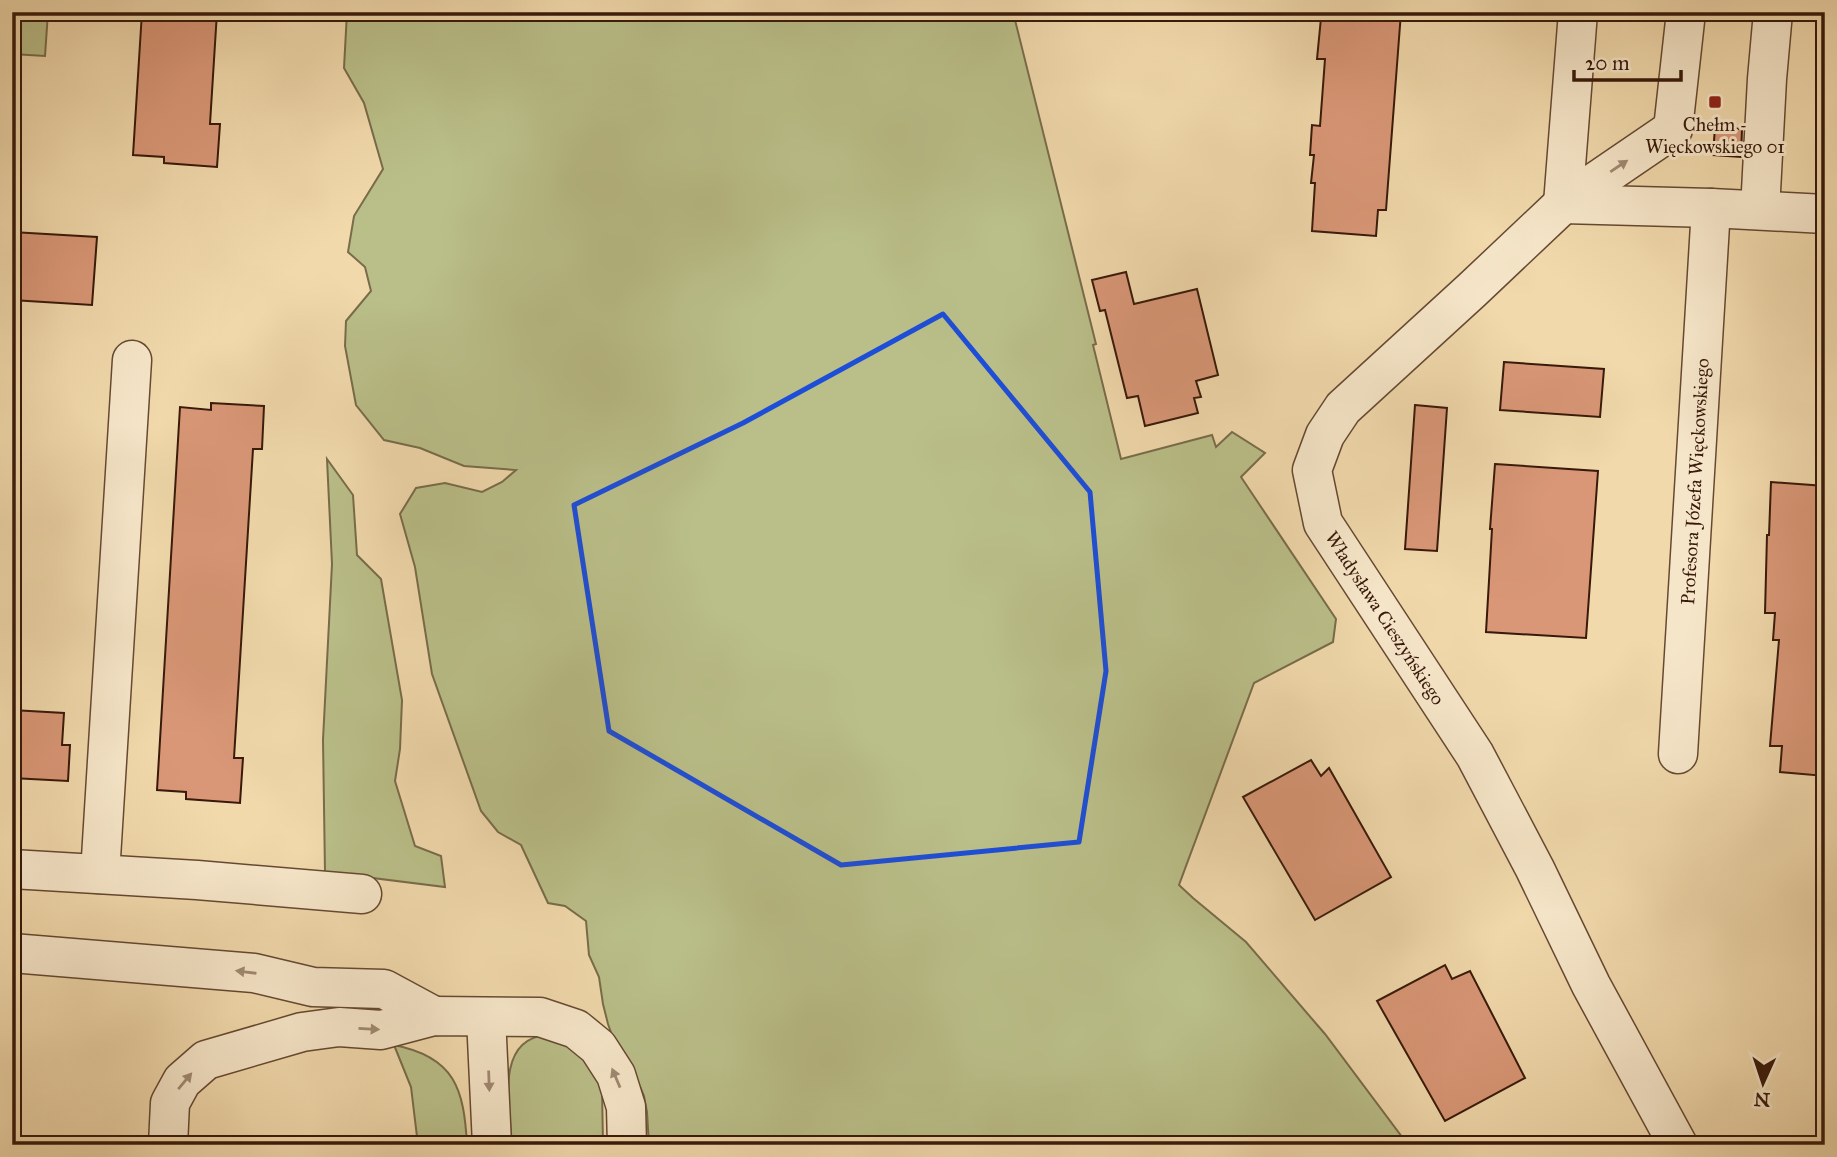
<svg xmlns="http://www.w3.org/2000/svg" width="1837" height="1157" font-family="'IM FELL Great Primer',serif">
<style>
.green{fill:#babf89;stroke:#796c4a;stroke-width:2}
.building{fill:#d99777;stroke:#38190a;stroke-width:2}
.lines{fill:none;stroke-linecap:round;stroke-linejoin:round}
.minor-casing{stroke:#664932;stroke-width:41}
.minor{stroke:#f6e6c9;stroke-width:38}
.oneway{fill:#a08a73}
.marked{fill:none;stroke:#1d4ed8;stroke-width:5;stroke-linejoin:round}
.poi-dot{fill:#8f2418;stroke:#f6e6c9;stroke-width:2.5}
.labels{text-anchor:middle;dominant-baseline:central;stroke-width:6;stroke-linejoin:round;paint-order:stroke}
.poi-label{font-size:19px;fill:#38190a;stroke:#f6e6c9}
.street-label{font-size:19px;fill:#38190a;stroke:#f6e6c9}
</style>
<rect width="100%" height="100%" fill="#f1d9ac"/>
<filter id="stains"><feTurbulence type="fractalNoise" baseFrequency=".00286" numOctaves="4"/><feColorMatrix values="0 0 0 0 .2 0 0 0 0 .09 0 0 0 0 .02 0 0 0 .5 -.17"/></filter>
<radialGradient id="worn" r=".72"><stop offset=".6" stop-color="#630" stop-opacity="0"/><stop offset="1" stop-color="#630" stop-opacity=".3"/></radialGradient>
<path class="green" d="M 12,12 L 48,12 L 45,56 L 12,54 Z
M 347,12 L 1013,12 L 1096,344 L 1093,345 L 1121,459 L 1212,435 L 1216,447 L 1232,432 L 1265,453 L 1241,477 L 1336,619 L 1333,642 L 1254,683 L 1179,885 L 1193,898 L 1246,942 L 1325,1034 L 1408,1145 L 649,1145 L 647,1112 L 644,1096 L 638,1082 L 614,1041 L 608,1024 L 603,1004 L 599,977 L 589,955 L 586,921 L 565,906 L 548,903 L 521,845 L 498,832 L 481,811 L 432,674 L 415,567 L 400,514 L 416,488 L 445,483 L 482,492 L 502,482 L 516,470 L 464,466 L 420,448 L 384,440 L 356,405 L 345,346 L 346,321 L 371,291 L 365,267 L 348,252 L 354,216 L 383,169 L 364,103 L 344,68 Z
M 327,459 L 353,495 L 357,555 L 381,579 L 402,700 L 400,749 L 395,781 L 415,846 L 441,856 L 445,887 L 325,872 L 323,740 L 332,564 Z
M 546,1035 L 585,1055 L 602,1088 L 603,1145 L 512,1145 C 510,1109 494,1040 546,1035 Z
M 394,1045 C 455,1057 464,1089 467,1145 L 418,1145 L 411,1087 Z"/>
<path class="building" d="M 142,12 L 217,12 L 210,124 L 220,124 L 217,167 L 164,163 L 164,157 L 133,155 Z
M 1328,12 L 1401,12 L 1386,210 L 1378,210 L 1376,236 L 1312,231 L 1315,183 L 1311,183 L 1314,155 L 1310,155 L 1312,125 L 1320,126 L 1325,59 L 1317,59 L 1321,18 L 1328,18 Z
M 1715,127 L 1742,129 L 1741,157 L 1713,155 Z
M 12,232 L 97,237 L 92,305 L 12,300 Z
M 1126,272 L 1134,304 L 1197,289 L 1218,375 L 1196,381 L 1201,397 L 1194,398 L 1198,413 L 1145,426 L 1138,396 L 1127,398 L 1105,310 L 1100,311 L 1092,280 Z
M 1504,362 L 1604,369 L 1600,417 L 1500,410 Z
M 211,403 L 264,406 L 262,449 L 253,449 L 234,758 L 243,758 L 240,803 L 186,799 L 186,792 L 157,790 L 180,407 L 211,410 Z
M 1415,405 L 1447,408 L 1437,551 L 1405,549 Z
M 1495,464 L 1598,471 L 1586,638 L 1486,632 L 1492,529 L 1490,529 Z
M 1771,482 L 1825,486 L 1825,776 L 1780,772 L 1782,746 L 1770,746 L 1779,640 L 1773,640 L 1775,613 L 1765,613 L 1767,535 L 1769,535 Z
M 12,710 L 64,713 L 62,745 L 70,745 L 68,781 L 12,778 Z
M 1311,760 L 1321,776 L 1329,768 L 1391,877 L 1315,920 L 1243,797 Z
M 1445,965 L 1452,979 L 1470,971 L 1525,1078 L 1445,1121 L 1377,1001 Z"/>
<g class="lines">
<g class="minor-casing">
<g id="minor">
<path d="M 1563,204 L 1711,208 L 1825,214"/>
<path d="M 1563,204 L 1578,12"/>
<path d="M 1760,210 L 1767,79 L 1773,12"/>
<path id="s1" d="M 1678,754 L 1711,208"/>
<path d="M 12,869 L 197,880 L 362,894"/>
<path d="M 100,874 L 132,360"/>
<path d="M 12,953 L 254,973 L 313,987 L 384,989 L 434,1016"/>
<path d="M 486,1017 L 492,1145"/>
<path d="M 168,1145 L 170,1103 L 182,1081 L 206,1060 L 302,1032 L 339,1027 L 381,1030 L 434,1016 L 540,1017 L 576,1029 L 598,1047 L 616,1075 L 626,1107 L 627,1145"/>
<path d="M 1678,1145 L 1591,985 L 1535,869 L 1475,755 L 1323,523 L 1312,470 L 1325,435 L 1343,408 L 1472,290 L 1563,204 L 1673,129 L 1686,12"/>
</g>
</g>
<use href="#minor" class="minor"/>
</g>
<defs><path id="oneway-solid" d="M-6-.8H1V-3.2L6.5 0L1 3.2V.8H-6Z" transform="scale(1.75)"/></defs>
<g class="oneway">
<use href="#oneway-solid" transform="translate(1619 166) rotate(-34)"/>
<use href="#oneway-solid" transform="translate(246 972) rotate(-173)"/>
<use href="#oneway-solid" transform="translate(369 1029) rotate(3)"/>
<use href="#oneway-solid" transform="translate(616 1078) rotate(-113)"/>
<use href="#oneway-solid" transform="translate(185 1081) rotate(-50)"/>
<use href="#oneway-solid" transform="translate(489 1081) rotate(88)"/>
</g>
<path class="marked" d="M 943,314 L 1090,492 L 1106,671 L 1079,842 L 841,865 L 609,731 L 574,505 L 743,423 Z"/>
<rect class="poi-dot" x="1708" y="95" width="14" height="14" rx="3.5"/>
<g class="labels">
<g class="poi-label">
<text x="1715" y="124">Chełm -<tspan x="1715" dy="22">Więckowskiego 01</tspan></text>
</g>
<g class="street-label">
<text stroke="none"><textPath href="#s1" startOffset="273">Profesora Józefa Więckowskiego</textPath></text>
<text transform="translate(1385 618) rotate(57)">Władysława Cieszyńskiego</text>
</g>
</g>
<rect width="1837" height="1157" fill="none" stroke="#f1d9ac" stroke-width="42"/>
<rect x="14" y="14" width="1809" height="1129" fill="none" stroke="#38190a" stroke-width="3.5"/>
<rect x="21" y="21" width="1795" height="1115" fill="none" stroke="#38190a" stroke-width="2"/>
<g transform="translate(1763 1083) rotate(183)" stroke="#f6e6c9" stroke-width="5" paint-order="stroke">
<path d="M0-5L12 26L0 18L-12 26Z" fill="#38190a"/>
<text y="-10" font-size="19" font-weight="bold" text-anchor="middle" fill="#38190a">N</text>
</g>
<path d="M1574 70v10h107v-10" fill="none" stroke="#38190a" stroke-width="3.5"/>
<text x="1585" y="70" font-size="21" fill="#38190a" stroke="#f6e6c9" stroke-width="5" paint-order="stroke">20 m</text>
<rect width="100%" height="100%" filter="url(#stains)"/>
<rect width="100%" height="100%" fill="url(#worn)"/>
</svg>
